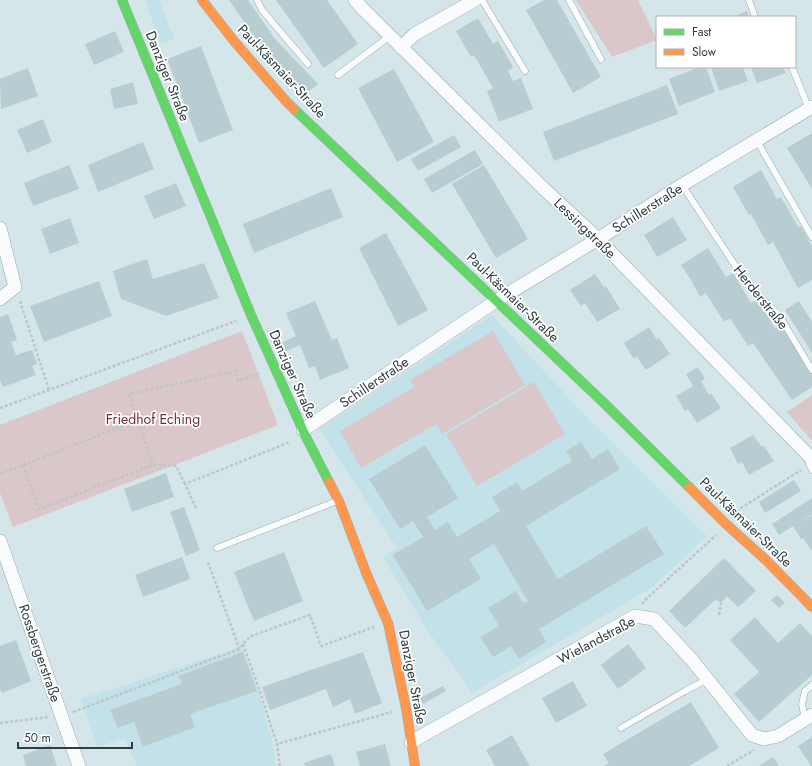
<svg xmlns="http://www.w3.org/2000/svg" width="812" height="766" font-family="Jost,sans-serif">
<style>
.built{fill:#c2e1e8}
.green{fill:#dac7ca}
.building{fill:#b7cdd1}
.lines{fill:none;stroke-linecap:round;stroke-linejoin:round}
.lane-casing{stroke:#9aa8ab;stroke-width:7}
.street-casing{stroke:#9aa8ab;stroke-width:14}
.fast-casing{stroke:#9aa8ab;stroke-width:10}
.slow-casing{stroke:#9aa8ab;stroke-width:10}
.path{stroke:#bec5c6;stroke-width:2.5;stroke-dasharray:3 2;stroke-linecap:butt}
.lane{stroke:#f9fbfc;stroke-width:6}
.street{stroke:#f9fbfc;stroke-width:13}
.fast{stroke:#63d668;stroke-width:9}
.slow{stroke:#ff974d;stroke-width:9}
.labels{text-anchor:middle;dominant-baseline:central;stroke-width:3.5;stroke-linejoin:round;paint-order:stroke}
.street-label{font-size:14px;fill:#303c3f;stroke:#fff}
.park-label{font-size:14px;fill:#752b35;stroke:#fff}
</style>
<rect width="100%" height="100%" fill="#d4e6ea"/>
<path class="built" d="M 145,0 L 159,0 L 174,39 L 161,44 Z
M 492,315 L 590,421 L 707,536 L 653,587 L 472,693 L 426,628 L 383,557 L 397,548 L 319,429 Z
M 242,647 L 259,693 L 272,741 L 276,766 L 137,766 L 124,738 L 97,747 L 81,699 Z"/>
<path class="green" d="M 576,0 L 638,0 L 657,40 L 612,57 Z
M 242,331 L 278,425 L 13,527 L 0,493 L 0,425 Z
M 493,331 L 525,385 L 442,434 L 436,424 L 361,468 L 340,431 L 414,387 L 410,380 Z
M 534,382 L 565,434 L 477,486 L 446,434 Z
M 812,395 L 812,441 L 787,412 Z"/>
<path class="building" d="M 229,0 L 248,0 L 275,39 L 318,84 L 305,94 L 262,48 Z
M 276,0 L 327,0 L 358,44 L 324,68 Z
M 544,0 L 557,0 L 601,77 L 573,93 L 526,10 Z
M 747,11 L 749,17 L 732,17 Z
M 478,18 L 493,44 L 498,41 L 513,67 L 508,71 L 513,81 L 521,78 L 533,109 L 499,122 L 487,91 L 493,88 L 474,55 L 471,57 L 456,31 Z
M 115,31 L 124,52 L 94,65 L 85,44 Z
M 201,46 L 233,130 L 199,143 L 167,59 Z
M 699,67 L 706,67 L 715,92 L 679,106 L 669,79 Z
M 711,67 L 743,67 L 748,81 L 719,91 Z
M 751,67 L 783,67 L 786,73 L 757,83 Z
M 28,68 L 38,96 L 1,109 L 0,79 Z
M 394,69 L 434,142 L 397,162 L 358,88 Z
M 133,82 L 138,104 L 114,109 L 110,89 Z
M 667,85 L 678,114 L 554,161 L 543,132 Z
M 43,119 L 52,142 L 27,153 L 17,130 Z
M 812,133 L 812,189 L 787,148 Z
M 454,135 L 461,147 L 418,171 L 411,159 Z
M 143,142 L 154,169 L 98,192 L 88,165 Z
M 475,150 L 483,164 L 432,193 L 424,179 Z
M 69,165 L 79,189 L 33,206 L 24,183 Z
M 484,165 L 528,239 L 496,258 L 452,184 Z
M 761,170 L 777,199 L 781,197 L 798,227 L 801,226 L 812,246 L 812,280 L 798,288 L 773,242 L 768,245 L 751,214 L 749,215 L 733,187 Z
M 176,183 L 186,206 L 154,219 L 144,196 Z
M 331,188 L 343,217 L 254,253 L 243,224 Z
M 673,217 L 687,240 L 657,257 L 644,235 Z
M 70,218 L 79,243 L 50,254 L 41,229 Z
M 386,233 L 428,310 L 398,326 L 359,248 Z
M 708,248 L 726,277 L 733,273 L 751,303 L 758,299 L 775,329 L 781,325 L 812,375 L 812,387 L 792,400 L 753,343 L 748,346 L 730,318 L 724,322 L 706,293 L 700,297 L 691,280 L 681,265 Z
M 147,259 L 153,279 L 204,263 L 219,298 L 166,316 L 121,299 L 113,271 Z
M 595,274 L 604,287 L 606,286 L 620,309 L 597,322 L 585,303 L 581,306 L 570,290 Z
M 99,281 L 112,316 L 44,342 L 30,306 Z
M 315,301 L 332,340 L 337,338 L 349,368 L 320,380 L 315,366 L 309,368 L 300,345 L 282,353 L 278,344 L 296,336 L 286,313 Z
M 799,301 L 812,322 L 812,353 L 785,310 Z
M 8,314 L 17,340 L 11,342 L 16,355 L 32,350 L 37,364 L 32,366 L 36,375 L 3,387 L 0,380 L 0,317 Z
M 649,327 L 657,340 L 659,338 L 670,354 L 646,370 L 637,357 L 633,358 L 624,343 Z
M 698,367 L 705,379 L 701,381 L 709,395 L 711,393 L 721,408 L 697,423 L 688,409 L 685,411 L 676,396 L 693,386 L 686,374 Z
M 753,435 L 762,447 L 764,446 L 774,461 L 749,475 L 742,462 L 738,464 L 730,448 Z
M 581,442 L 592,459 L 608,449 L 620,469 L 526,526 L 558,579 L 646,526 L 664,554 L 539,629 L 546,642 L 519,659 L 511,646 L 493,657 L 480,637 L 499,626 L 488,608 L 516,591 L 523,603 L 528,601 L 494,544 L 469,559 L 481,579 L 427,611 L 393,555 L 423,537 L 413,521 L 400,529 L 369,479 L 425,445 L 458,498 L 427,517 L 435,530 L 448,522 L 457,537 L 500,511 L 492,497 L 517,482 L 522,491 L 572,461 L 566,451 Z
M 166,473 L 174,497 L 132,512 L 124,489 Z
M 794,480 L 801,491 L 765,513 L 759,502 Z
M 812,498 L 812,514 L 796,524 L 812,515 L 812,549 L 811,550 L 803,538 L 801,539 L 793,526 L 779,535 L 772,524 Z
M 184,507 L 200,550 L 186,556 L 170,512 Z
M 284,552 L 303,601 L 254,621 L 234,572 Z
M 182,557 L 190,579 L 143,597 L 135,575 Z
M 724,558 L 756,591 L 738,607 L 727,596 L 721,603 L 716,599 L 685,628 L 669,611 Z
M 777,595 L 785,603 L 779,608 L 771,600 Z
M 755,617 L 778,643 L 800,623 L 812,636 L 812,675 L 759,722 L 734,694 L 759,672 L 730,640 Z
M 16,640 L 31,681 L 2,693 L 0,689 L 0,646 Z
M 628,644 L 646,668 L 618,689 L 601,665 Z
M 243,652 L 257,691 L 190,714 L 195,727 L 143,747 L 134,722 L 118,728 L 110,710 L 182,684 L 178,676 Z
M 363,652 L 382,703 L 355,714 L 350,699 L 333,707 L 326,689 L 270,710 L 262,687 Z
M 573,681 L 587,706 L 556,723 L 542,698 Z
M 443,686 L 446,691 L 423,704 L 420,698 Z
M 691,702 L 719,748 L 689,766 L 604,766 L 609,763 L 603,754 Z
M 512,735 L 530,766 L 495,766 L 486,750 Z
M 812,737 L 812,766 L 811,766 L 798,746 Z
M 385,744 L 391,766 L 360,766 L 356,752 Z
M 50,745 L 57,766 L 26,766 L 23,755 Z
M 331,754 L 335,766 L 305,766 L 304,763 Z
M 773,757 L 779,766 L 759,766 Z"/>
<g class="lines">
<g class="lane-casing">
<path id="lane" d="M 257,0 L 262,10 L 308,64
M 482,0 L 525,71
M 569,0 L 601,59
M 749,0 L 755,17
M 792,67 L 809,109
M 338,75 L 390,36
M 757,141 L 812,237
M 682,185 L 748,285 L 779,315 L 812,370
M 809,464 L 812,470
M 217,548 L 337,501
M 805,720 L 802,704 L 805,691 L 812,685
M 621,728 L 685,691 L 708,679"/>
</g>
<g class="street-casing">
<path id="street" d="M 355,0 L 361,7 L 543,188 L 598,239 L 812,459
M 401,47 L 415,34 L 475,0
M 0,228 L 15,287 L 0,299
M 303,430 L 496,301 L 598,239 L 682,185 L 812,107
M 0,541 L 79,766
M 411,742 L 635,616 L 654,619 L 692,660 L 752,735 L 764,739 L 778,736 L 812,715"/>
</g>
<g class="fast-casing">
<path id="fast" d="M 122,0 L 251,315 L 305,435 L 329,482
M 294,109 L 604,403 L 689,487"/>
</g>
<g class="slow-casing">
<path id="slow" d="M 202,0 L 234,41 L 285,100 L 294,109
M 329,482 L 339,501 L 367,575 L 388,623 L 406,708 L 415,766
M 689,487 L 726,524 L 766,560 L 812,607"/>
</g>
<path class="path" d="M 20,301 L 49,390
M 0,408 L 236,321
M 23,465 L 39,509 L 153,465
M 0,474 L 138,420
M 185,484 L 176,466 L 153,465 L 129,394 L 236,371 L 238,381 L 260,373
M 196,508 L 185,484 L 290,442
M 737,512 L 741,508 L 801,470
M 208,562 L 239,648
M 642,604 L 644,601 L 716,535
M 719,615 L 721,603
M 243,644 L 259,689 L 277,744
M 73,712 L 239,649 L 243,644 L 251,636 L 310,615 L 321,646 L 374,627
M 0,723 L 49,717
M 280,766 L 277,744 L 392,712
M 727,766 L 754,750"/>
<use href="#lane" class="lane"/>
<use href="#street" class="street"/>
<use href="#fast" class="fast"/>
<use href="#slow" class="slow"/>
</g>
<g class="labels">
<g class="street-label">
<text transform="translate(282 71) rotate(47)">Paul-Käsmaier-Straße</text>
<text transform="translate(168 76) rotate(68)">Danziger Straße</text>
<text transform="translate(647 208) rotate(-32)">Schillerstraße</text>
<text transform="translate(585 228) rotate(44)">Lessingstraße</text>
<text transform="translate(513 297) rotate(44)">Paul-Käsmaier-Straße</text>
<text transform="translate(761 297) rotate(51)">Herderstraße</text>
<text transform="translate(293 374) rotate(66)">Danziger Straße</text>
<text transform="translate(374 382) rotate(-34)">Schillerstraße</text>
<text transform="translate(746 522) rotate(44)">Paul-Käsmaier-Straße</text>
<text transform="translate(596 640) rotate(-28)">Wielandstraße</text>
<text transform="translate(40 653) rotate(71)">Rossbergerstraße</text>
<text transform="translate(413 677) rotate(79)">Danziger Straße</text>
</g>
<g class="park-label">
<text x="153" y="419">Friedhof Eching</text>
</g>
</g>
<rect x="656" y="16" width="140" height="52" fill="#ffffff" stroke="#acb1b2"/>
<rect x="664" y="29" width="20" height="6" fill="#63d668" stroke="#acb1b2"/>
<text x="692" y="36" font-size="12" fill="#303c3f">Fast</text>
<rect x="664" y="49" width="20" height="6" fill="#ff974d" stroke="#acb1b2"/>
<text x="692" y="56" font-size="12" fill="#303c3f">Slow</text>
<path d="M18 742v6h114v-6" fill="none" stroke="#303c3f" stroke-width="2"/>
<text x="24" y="742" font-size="12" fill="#303c3f" stroke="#ffffff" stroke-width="3" paint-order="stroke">50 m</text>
</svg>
